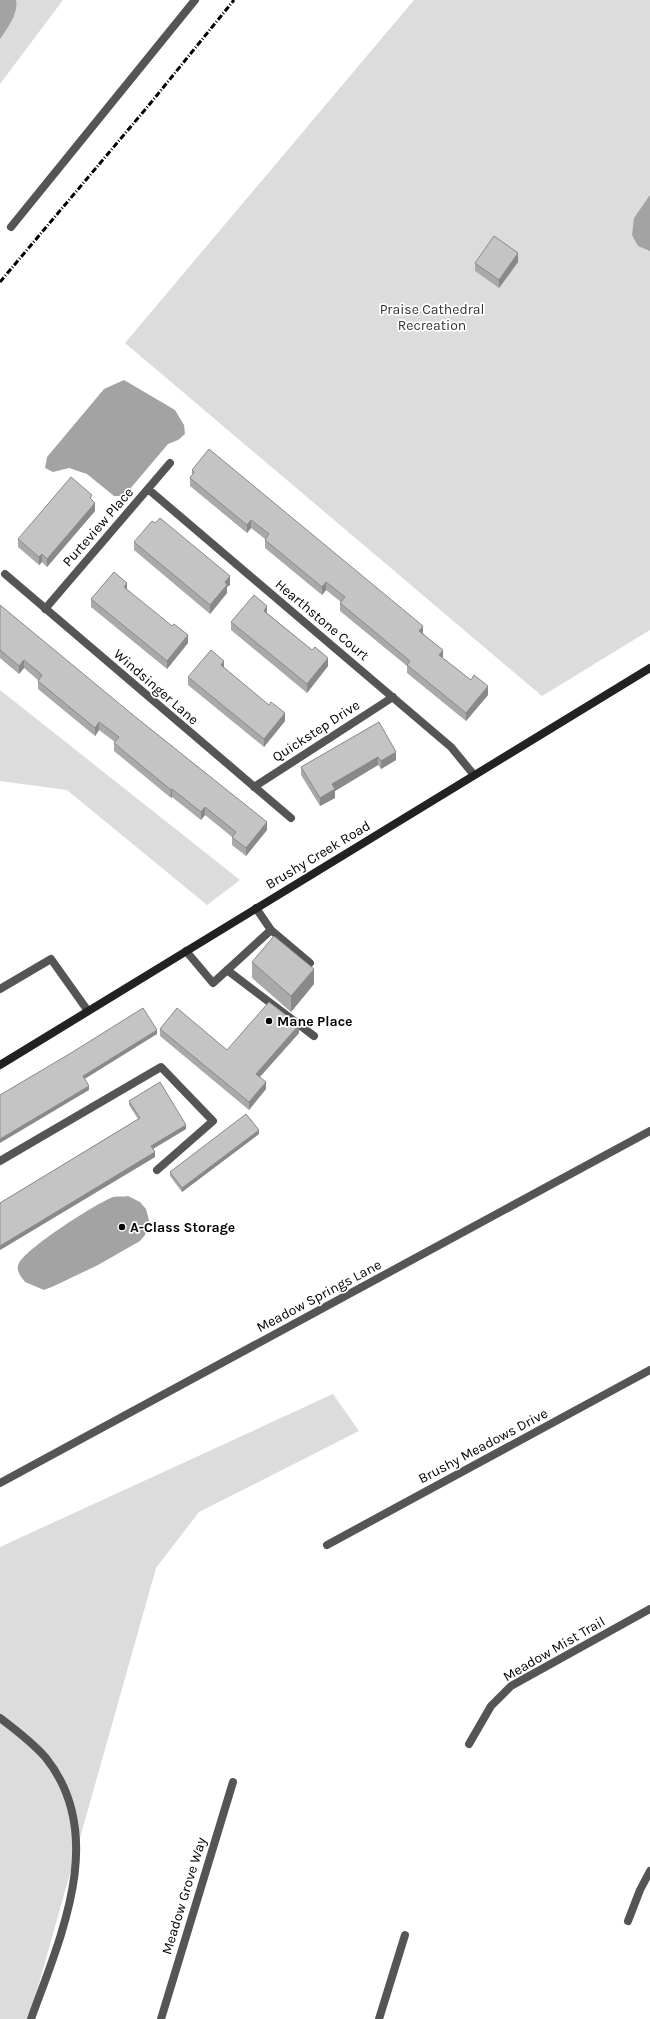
<svg xmlns="http://www.w3.org/2000/svg" width="650" height="2019" font-family="Karla,sans-serif">
<style>
.green{fill:#dcdcdc}
.water{fill:#a3a3a3}
.lines{fill:none;stroke-linecap:round;stroke-linejoin:round}
.lane{stroke:#555;stroke-width:8}
.street{stroke:#555;stroke-width:8}
.secondary{stroke:#222;stroke-width:8}
.rail{stroke:#000;stroke-width:3;stroke-dasharray:6 2 1 2;stroke-linecap:butt}
.wall{fill:#a9a9a9}
.shaded-wall{fill:#898989}
.building{fill:#c4c4c4;stroke:#898989}
.poi-dot{fill:#000;stroke:#fff;stroke-width:1.5}
.labels{text-anchor:middle;dominant-baseline:central;stroke-width:3.5;stroke-linejoin:round;paint-order:stroke}
.park-label{font-size:14px;fill:#333;stroke:#fff}
.street-label{font-size:14px;fill:#000;stroke:#fff}
.poi-label{font-size:14px;font-weight:bold;fill:#000;stroke:#fff;text-anchor:start}
</style>
<rect width="100%" height="100%" fill="#fff"/>
<path class="green" d="M 0,0 L 63,0 L 0,84 Z
M 414,0 L 650,0 L 650,630 L 542,696 L 125,343 Z
M 0,690 L 240,880 L 207,905 L 67,790 L 0,781 Z
M 333,1394 L 359,1431 L 199,1512 L 156,1568 L 29,2019 L 0,2019 L 0,1547 Z"/>
<path class="water" d="M 0,0 L 16,0 C 19,13 7,29 0,39 Z
M 650,195 L 650,251 L 638,246 L 632,235 L 634,218 Z
M 124,380 L 175,410 L 184,425 L 185,434 L 178,440 L 168,444 L 124,496 L 114,496 L 87,474 L 69,468 L 53,472 L 45,468 L 47,457 L 104,389 Z
M 128,1196 L 140,1202 L 146,1209 L 149,1220 L 145,1235 L 140,1241 L 98,1265 L 54,1286 L 44,1290 L 25,1282 C 21,1277 15,1270 19,1263 C 28,1247 95,1204 113,1197 C 117,1196 124,1197 128,1196 Z"/>
<g class="lines">
<path class="lane" d="M 11,227 L 195,0
M 271,930 L 310,963
M 186,951 L 213,983 L 271,930 L 256,908
M 227,970 L 314,1036
M 0,989 L 51,959 L 88,1011
M 0,1161 L 161,1067 L 213,1121 L 157,1170"/>
<path class="street" d="M 148,489 L 451,747 L 474,775
M 5,574 L 291,818
M 45,609 L 170,463
M 254,787 L 393,697
M 0,1483 L 650,1131
M 327,1545 L 650,1370
M 0,1718 C 16,1730 33,1743 46,1758 C 108,1836 60,1938 31,2019
M 469,1744 L 491,1706 L 511,1686 L 650,1609
M 628,1921 L 640,1890 L 650,1871
M 161,2019 L 233,1782
M 379,2019 L 405,1935"/>
<path class="secondary" d="M 0,1065 L 650,668"/>
<path class="rail" d="M 0,282 L 149,105 L 234,0"/>
</g>
<path class="wall" d="M 518,262 L 499,288 L 475,271 L 475,263 Z
M 192,470 L 423,633 L 443,658 L 488,695 L 466,721 L 407,673 L 407,666 L 340,611 L 340,603 L 341,602 L 326,590 L 322,595 L 265,548 L 265,539 L 251,528 L 247,533 L 190,486 L 190,478 L 192,476 Z
M 92,500 L 95,511 L 47,567 L 42,562 L 39,565 L 18,547 L 18,539 Z
M 134,542 L 230,585 L 227,587 L 227,593 L 210,614 L 134,550 Z
M 127,590 L 188,643 L 167,669 L 91,607 L 91,599 Z
M 0,605 L 267,830 L 246,856 L 232,845 L 232,837 L 205,815 L 201,820 L 172,797 L 171,798 L 114,751 L 114,743 L 115,742 L 99,730 L 95,736 L 38,689 L 38,680 L 24,668 L 19,674 L 0,658 Z
M 267,613 L 312,650 L 328,666 L 307,693 L 231,630 L 231,622 Z
M 188,677 L 285,721 L 264,747 L 188,685 Z
M 379,722 L 396,760 L 381,769 L 378,765 L 335,791 L 335,798 L 320,806 L 301,775 L 301,767 Z
M 252,962 L 314,984 L 291,1012 L 252,978 Z
M 160,1029 L 227,1050 L 299,1033 L 260,1077 L 266,1089 L 249,1110 L 160,1036 Z
M 129,1101 L 186,1129 L 153,1149 L 155,1157 L 0,1250 L 0,1203 L 138,1119 L 129,1105 Z
M 259,1134 L 182,1192 L 170,1176 L 170,1172 Z"/>
<path class="shaded-wall" d="M 518,253 L 518,262 L 499,288 L 499,280 Z
M 95,503 L 95,511 L 47,567 L 47,559 Z
M 251,520 L 251,528 L 247,533 L 247,525 Z
M 42,554 L 42,562 L 39,565 L 39,557 Z
M 230,576 L 230,585 L 227,587 L 227,593 L 210,614 L 210,605 L 225,582 Z
M 326,582 L 326,590 L 322,595 L 322,587 Z
M 127,583 L 127,591 L 124,587 Z
M 267,606 L 267,615 L 264,611 Z
M 423,626 L 423,634 L 419,631 Z
M 188,635 L 188,643 L 167,669 L 167,661 Z
M 443,650 L 443,658 L 439,655 Z
M 328,658 L 328,666 L 307,693 L 307,684 Z
M 24,660 L 24,668 L 19,674 L 19,666 Z
M 224,661 L 224,669 L 221,665 Z
M 488,686 L 488,695 L 466,721 L 466,713 Z
M 285,713 L 285,721 L 264,747 L 264,739 Z
M 99,722 L 99,730 L 95,736 L 95,728 Z
M 396,752 L 396,760 L 381,769 L 381,761 Z
M 378,757 L 378,765 L 335,791 L 335,798 L 320,806 L 320,798 L 332,784 Z
M 172,789 L 172,797 L 171,798 L 171,790 Z
M 205,807 L 205,815 L 201,820 L 201,812 Z
M 267,822 L 267,830 L 246,856 L 246,848 Z
M 314,969 L 314,984 L 291,1012 L 291,996 Z
M 299,1025 L 299,1033 L 256,1081 L 256,1074 Z
M 157,1030 L 157,1034 L 83,1080 L 83,1076 Z
M 266,1082 L 266,1089 L 249,1110 L 249,1102 Z
M 89,1086 L 89,1090 L 0,1143 L 0,1139 Z
M 186,1125 L 186,1129 L 151,1150 L 151,1146 Z
M 259,1130 L 259,1134 L 182,1192 L 182,1188 Z
M 155,1152 L 155,1157 L 0,1250 L 0,1246 Z"/>
<path class="building" d="M 494,236 L 518,253 L 499,280 L 475,263 Z
M 209,449 L 423,626 L 419,631 L 443,650 L 439,655 L 471,680 L 474,675 L 488,686 L 466,713 L 407,665 L 410,661 L 340,603 L 345,597 L 326,582 L 322,587 L 265,540 L 269,534 L 251,520 L 247,525 L 190,478 L 194,472 L 192,470 Z
M 71,477 L 92,495 L 90,498 L 95,503 L 47,559 L 42,554 L 39,557 L 18,539 Z
M 160,518 L 230,576 L 225,582 L 227,585 L 210,605 L 134,542 L 152,521 L 155,523 Z
M 114,572 L 127,583 L 124,587 L 172,626 L 174,624 L 188,635 L 167,661 L 91,599 Z
M 254,595 L 267,606 L 264,611 L 312,650 L 315,647 L 328,658 L 307,684 L 231,622 Z
M 0,605 L 133,715 L 267,822 L 246,848 L 232,837 L 236,832 L 205,807 L 201,812 L 172,789 L 171,790 L 114,743 L 119,737 L 99,722 L 95,728 L 38,681 L 42,675 L 24,660 L 19,666 L 0,650 Z
M 211,650 L 224,661 L 221,665 L 269,705 L 271,702 L 285,713 L 264,739 L 188,677 Z
M 379,722 L 396,752 L 381,761 L 378,757 L 332,784 L 335,789 L 320,798 L 301,767 Z
M 274,936 L 314,969 L 291,996 L 252,962 Z
M 269,1002 L 299,1025 L 256,1074 L 266,1082 L 249,1102 L 160,1029 L 177,1008 L 227,1050 Z
M 143,1008 L 157,1030 L 83,1076 L 89,1086 L 0,1139 L 0,1095 L 71,1053 Z
M 160,1082 L 186,1125 L 151,1146 L 155,1152 L 0,1246 L 0,1203 L 140,1118 L 129,1101 Z
M 246,1114 L 259,1130 L 182,1188 L 170,1172 Z"/>
<g class="poi-dot">
<circle cx="269" cy="1021" r="4"/>
<circle cx="122" cy="1227" r="4"/>
</g>
<g class="labels">
<g class="park-label">
<text x="432" y="309">Praise Cathedral<tspan x="432" dy="16">Recreation</tspan></text>
</g>
<g class="street-label">
<text transform="translate(98 527) rotate(-49)">Purteview Place</text>
<text transform="translate(322 620) rotate(40)">Hearthstone Court</text>
<text transform="translate(156 687) rotate(41)">Windsinger Lane</text>
<text transform="translate(316 731) rotate(-33)">Quickstep Drive</text>
<text transform="translate(318 855) rotate(-31)">Brushy Creek Road</text>
<text transform="translate(319 1296) rotate(-28)">Meadow Springs Lane</text>
<text transform="translate(483 1446) rotate(-28)">Brushy Meadows Drive</text>
<text transform="translate(554 1649) rotate(-30)">Meadow Mist Trail</text>
<text transform="translate(184 1896) rotate(-73)">Meadow Grove Way</text>
</g>
<g class="poi-label">
<text x="277" y="1021">Mane Place</text>
<text x="130" y="1227">A-Class Storage</text>
</g>
</g>
</svg>
